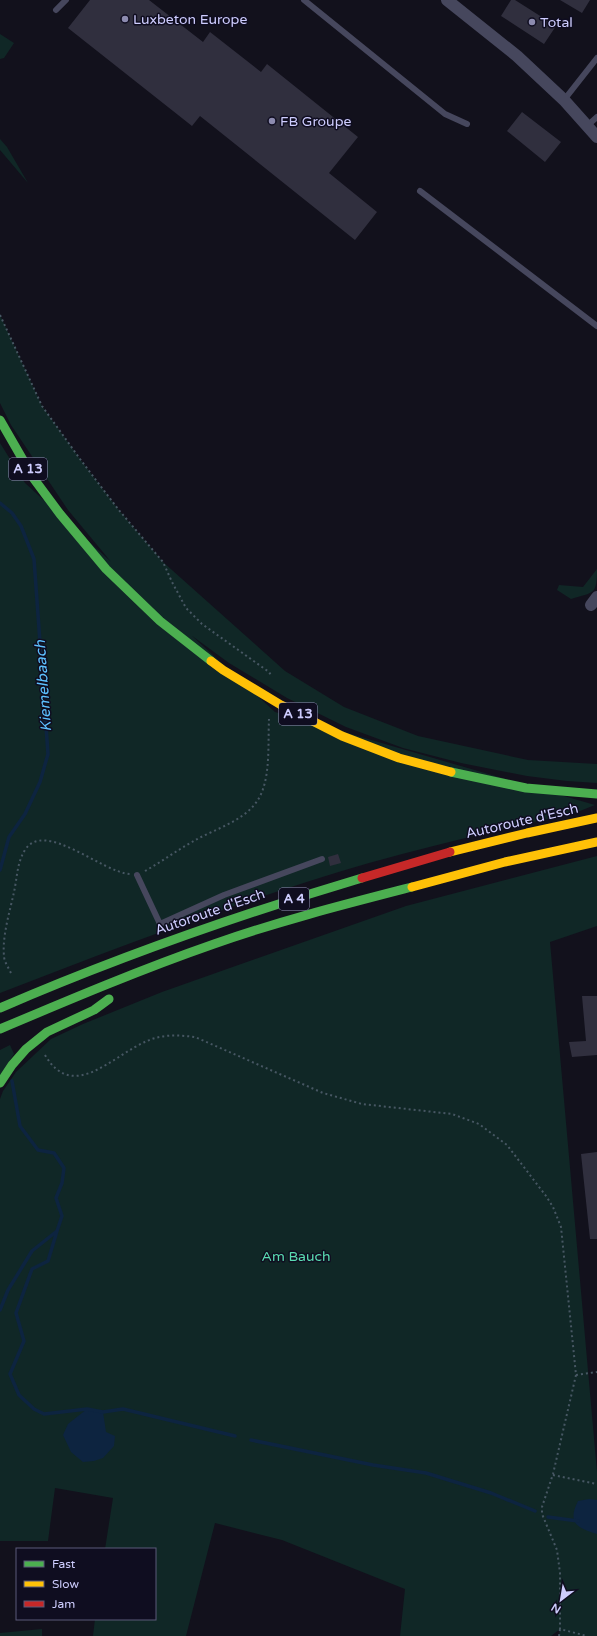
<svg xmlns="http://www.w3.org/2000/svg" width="597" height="1636" font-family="'Varela Round',sans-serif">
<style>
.green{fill:#102726}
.water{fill:#0d2440}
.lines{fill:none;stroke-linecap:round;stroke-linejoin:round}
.stream{stroke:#0d2440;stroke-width:3.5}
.building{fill:#302f3e}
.path{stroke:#475763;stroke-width:2;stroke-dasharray:2 3;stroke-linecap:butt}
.lane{stroke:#46475d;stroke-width:6}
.street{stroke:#46475d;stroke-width:12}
.fast{stroke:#4caf50;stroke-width:9}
.slow{stroke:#ffc107;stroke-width:9}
.jam{stroke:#c62828;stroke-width:9}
.poi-dot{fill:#8c8baf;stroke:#0f0d20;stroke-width:1.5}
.labels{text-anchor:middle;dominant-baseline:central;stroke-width:3;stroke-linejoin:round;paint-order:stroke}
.shield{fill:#0f0d20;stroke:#9593bb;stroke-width:1}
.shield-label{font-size:13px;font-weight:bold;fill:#cecdfe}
.poi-label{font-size:14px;fill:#cecdfe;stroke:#0f0d20;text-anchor:start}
.street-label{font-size:14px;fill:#cecdfe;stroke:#0f0d20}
.park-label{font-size:14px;fill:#5addb2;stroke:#0f0d20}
.water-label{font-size:15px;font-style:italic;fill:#5cbffd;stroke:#0f0d20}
</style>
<rect width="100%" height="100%" fill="#12111c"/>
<path class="green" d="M 0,34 L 14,43 L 4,58 L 0,59 Z
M 0,139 L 7,147 L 28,183 L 0,150 Z
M 0,315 L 42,406 L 80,459 L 118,509 L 163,562 L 285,671 L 344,707 L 418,736 L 528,760 L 597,764 L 597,783 L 567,781 L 527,776 L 461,763 L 403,748 L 346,727 L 287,698 L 229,663 L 165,616 L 112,563 L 68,510 L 11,425 L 0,403 Z
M 0,443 L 25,483 L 275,712 L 595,805 L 575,813 C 506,828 437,844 369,863 C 244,899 122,946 0,993 Z
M 597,569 C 597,595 594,592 571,599 L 557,590 L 559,585 L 583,587 Z
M 597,856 L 597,926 L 550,942 L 597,1472 L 597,1636 L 559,1636 L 560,1629 L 551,1636 L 400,1636 L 405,1589 L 282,1540 L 215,1523 L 186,1636 L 93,1636 L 95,1619 L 155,1619 L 155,1549 L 105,1549 L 113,1498 L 55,1488 L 48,1541 L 0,1541 L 0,1099 L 3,1091 L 16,1072 L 51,1039 L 83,1024 L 162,992 L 406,906 Z
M 10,1045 L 14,1054 L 0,1075 L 0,1050 Z
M 42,1629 L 42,1636 L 0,1636 L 0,1633 Z"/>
<path class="water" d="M 87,1409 L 103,1412 L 106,1432 L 115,1436 L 114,1446 L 103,1458 L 94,1461 L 83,1462 L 71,1452 L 63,1435 L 68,1424 Z
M 589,1499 L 597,1500 L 597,1534 C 577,1528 567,1523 578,1501 Z"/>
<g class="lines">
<path class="stream" d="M 0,503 L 12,513 L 21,526 L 34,559 L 48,754 L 40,782 L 25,814 L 9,837 L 0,870
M 57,1231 L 48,1261 L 32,1269 L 16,1313 L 24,1341 L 10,1374 L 19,1395 L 34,1409 L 44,1414 L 87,1409 L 103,1412 L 123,1409 L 235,1436
M 0,1310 L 8,1290 L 32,1251 L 57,1231 L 62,1216 L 56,1198 L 62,1183 L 64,1168 L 54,1153 L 38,1150 L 20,1126 L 12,1081
M 251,1440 L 373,1465 L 426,1473 L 491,1493 L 535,1511
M 548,1517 L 578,1521"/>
</g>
<path class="building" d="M 90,0 L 149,0 L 203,42 L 210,32 L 261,72 L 267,64 L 358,137 L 329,173 L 377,212 L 355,240 L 200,116 L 192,126 L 68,28 Z
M 511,0 L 515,0 L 556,26 L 544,44 L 501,16 Z
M 560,0 L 590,0 L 582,13 Z
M 522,112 L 561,142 L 545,162 L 507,131 Z
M 338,854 L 341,863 L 330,866 L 328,857 Z
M 582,996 L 597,996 L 597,1055 L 572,1057 L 569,1042 L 586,1041 Z
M 597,1152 L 597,1239 L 590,1239 L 581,1154 Z"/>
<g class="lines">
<path class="path" d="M 0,315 L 42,406 L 80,459 L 118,509 L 163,562 L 172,582 L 186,608 L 202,624 L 269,672 L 272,677
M 145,871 C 161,862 176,851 192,842 C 217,827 253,820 263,789 C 270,769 268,740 269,719
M 11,973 C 8,967 4,961 4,956 C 2,936 10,911 14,892 C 17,879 17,862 25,850 C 44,819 103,873 130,874
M 45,1055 C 73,1103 113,1055 147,1041 C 162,1034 179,1035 195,1037 L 323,1093 L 362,1104 L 452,1114 L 479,1124 L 507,1145 L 546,1196 L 553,1207 L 561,1227 L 576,1375 L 553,1474 L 542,1507 L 542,1514 L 557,1550 L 560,1573 L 560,1629 L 587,1636
M 576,1375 L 597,1372
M 553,1475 L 597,1484
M 559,1636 L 560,1629"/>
<path class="lane" d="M 304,0 L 445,114 L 467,124
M 56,10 L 66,0
M 564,100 L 597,58
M 587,126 L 597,117
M 420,191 L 597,326
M 137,875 L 160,924 L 224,895 L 322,859"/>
<path class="street" d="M 447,0 L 517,56 L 564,100 L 597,137
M 591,605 L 597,597"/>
<path class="fast" d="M 0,420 L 34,479 L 60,514 L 106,569 L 160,621 L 211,661
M 451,772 L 526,788 L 597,794
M 0,1008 C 118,957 238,915 362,878
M 0,1029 C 71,999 142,969 214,944 C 279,921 346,904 412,887
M 0,1083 L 12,1065 L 26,1049 L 47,1032 L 94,1010 L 109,999"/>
<path class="slow" d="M 211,661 L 223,670 L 281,705 L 342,736 L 399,758 L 451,772
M 450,852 L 527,833 L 597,818
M 412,887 L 505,862 L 597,842"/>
<path class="jam" d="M 362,878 L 450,852"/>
</g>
<g class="poi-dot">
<circle cx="125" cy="19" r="4"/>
<circle cx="532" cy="22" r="4"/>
<circle cx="272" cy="121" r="4"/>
</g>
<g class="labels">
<g class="shield">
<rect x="9" y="458" width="38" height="22" rx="3"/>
<rect x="279" y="703" width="38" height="22" rx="3"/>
<rect x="279" y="888" width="30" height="22" rx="3"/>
</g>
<g class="shield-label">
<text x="28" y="469">A 13</text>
<text x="298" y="714">A 13</text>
<text x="294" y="899">A 4</text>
</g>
<g class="poi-label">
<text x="133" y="19">Luxbeton Europe</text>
<text x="540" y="22">Total</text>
<text x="280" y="121">FB Groupe</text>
</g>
<g class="street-label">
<text transform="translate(522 821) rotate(-13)">Autoroute d'Esch</text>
<text transform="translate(210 912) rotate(-19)">Autoroute d'Esch</text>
</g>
<g class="park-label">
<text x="296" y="1256">Am Bauch</text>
</g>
<g class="water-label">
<text transform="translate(43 686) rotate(-94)">Kiemelbaach</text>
</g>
</g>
<rect x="16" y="1548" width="140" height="72" fill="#0f0d20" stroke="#5b5a79"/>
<rect x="24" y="1561" width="20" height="6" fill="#4caf50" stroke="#5b5a79"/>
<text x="52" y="1568" font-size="12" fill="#cecdfe">Fast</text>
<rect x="24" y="1581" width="20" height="6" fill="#ffc107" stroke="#5b5a79"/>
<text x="52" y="1588" font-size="12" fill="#cecdfe">Slow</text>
<rect x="24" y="1601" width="20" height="6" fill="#c62828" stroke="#5b5a79"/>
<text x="52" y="1608" font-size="12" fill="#cecdfe">Jam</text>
<g transform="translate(561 1600) rotate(211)" stroke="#0f0d20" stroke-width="3" paint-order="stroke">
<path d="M0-3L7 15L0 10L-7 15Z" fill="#cecdfe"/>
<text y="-6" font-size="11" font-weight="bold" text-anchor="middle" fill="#cecdfe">N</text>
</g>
</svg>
